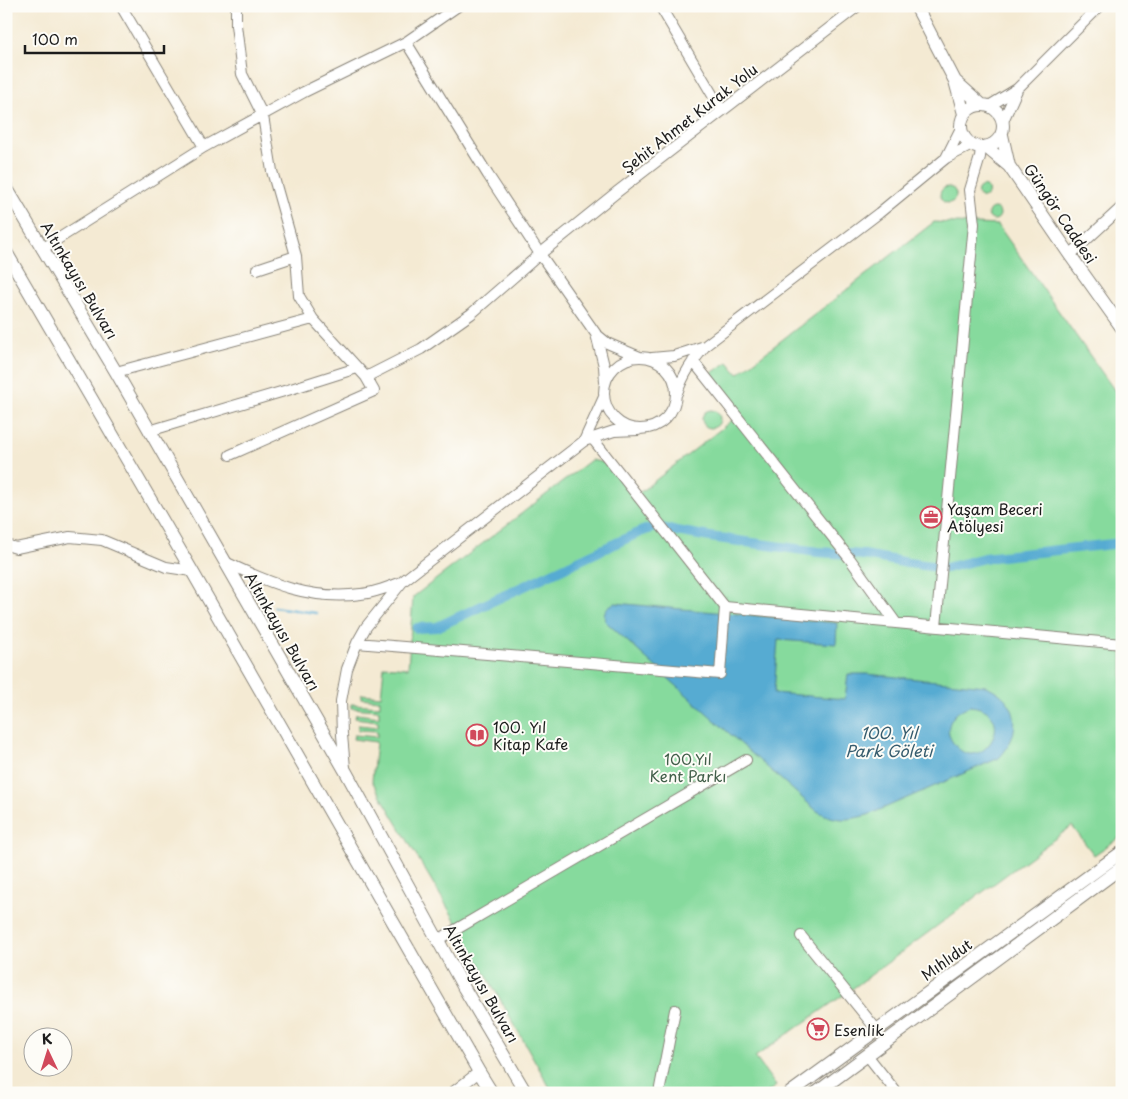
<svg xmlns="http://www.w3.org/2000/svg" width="1128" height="1099" font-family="'Playpen Sans',sans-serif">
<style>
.green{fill:#86da9d;stroke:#517b5c}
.water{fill:#56abd2;stroke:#396477;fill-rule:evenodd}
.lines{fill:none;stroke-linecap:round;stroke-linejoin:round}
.stream{stroke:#56abd2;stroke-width:2.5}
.canal{stroke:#56abd2;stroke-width:10}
.minor-casing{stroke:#888378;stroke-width:12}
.major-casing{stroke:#888378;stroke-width:14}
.minor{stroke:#fff;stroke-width:10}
.major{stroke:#fff;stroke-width:12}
.labels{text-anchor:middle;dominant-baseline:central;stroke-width:4;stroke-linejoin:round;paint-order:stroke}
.street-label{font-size:15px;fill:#1c1c1c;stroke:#fdfcf7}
.poi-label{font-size:15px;fill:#1c1c1c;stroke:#fdfcf7;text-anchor:start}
.park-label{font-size:15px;fill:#415e49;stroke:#fdfcf7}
.water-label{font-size:16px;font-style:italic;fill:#365c6e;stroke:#fdfcf7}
</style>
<rect width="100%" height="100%" fill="#fdfcf7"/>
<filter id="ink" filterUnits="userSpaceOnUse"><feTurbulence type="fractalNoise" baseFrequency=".02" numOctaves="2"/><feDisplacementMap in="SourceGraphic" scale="10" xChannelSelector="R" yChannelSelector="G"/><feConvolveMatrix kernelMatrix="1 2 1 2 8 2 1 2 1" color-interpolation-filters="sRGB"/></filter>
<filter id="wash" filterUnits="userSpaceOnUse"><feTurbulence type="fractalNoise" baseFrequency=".0096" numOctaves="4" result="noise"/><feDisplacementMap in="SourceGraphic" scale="20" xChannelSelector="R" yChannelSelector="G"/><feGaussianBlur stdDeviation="1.12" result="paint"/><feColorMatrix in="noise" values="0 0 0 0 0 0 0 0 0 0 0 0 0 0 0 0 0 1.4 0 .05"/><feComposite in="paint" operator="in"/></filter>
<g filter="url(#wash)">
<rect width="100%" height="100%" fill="#f4ead3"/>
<path class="green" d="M977.5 192a5.5 5.5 0 1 1 11 0a5.5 5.5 0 1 1-11 0Z
M940 195a8 8 0 1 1 16 0a8 8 0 1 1-16 0Z
M988 214a6 6 0 1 1 12 0a6 6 0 1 1-12 0Z
M 934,222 L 998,225 L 1122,401 L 1122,836 L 1094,855 L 1072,826 L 852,989 L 755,1057 L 776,1086 L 767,1093 L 553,1093 L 461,930 L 372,781 L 376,742 L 353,739 L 354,735 L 377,737 L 377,731 L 358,730 L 358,725 L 378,727 L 378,721 L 355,718 L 356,714 L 379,717 L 379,710 L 351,708 L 351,704 L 380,706 L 380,700 L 361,698 L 361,694 L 381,696 L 384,666 L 408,668 L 413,597 L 591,460 L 606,463 L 634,497 L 740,414 L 710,374 L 728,362 L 738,374 Z
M702 419a9 9 0 1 1 18 0a9 9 0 1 1-18 0Z"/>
<path class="water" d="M 615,603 L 837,623 L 836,644 L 778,640 L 774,693 L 845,699 L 848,674 L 867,674 L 986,686 C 1020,700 1023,733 999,758 L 868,815 C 848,820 837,822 817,811 L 751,753 L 605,621 C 603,612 605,607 615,603 ZM 970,706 C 1023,711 981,779 954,744 C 941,728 953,711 970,706 Z"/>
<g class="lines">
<path class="stream" d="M 274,607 L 316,613"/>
<path class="canal" d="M 417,628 L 437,627 L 640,532 L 654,527 L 710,537 L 818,552 L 864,555 L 908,563 L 946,568 L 984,558 L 1122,543"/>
</g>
</g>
<g filter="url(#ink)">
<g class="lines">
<g class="minor-casing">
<path id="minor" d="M 121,6 L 204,147
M 660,6 L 722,111
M 989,106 L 1017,89 L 1100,6
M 1003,121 L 1017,90
M 946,158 L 961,128
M 42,249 L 204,147 L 304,92 L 406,42 L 458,6
M 1070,255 L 1122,207
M 257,269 L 296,256
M 596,334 L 604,366 L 605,382
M604 393a36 36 0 1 1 72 0a36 36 0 1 1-72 0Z
M 640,357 L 607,343 L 596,334 L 540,254 L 617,192 L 858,6
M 652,358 L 674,356 L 705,346
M 693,361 L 850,559 L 896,623
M 116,372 L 313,319
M 366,377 L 421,349 L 471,314 L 540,254 L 488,175 L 406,42
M 677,393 C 684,373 692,362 706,345 L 879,213 L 946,158 L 972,145
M 149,431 L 291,389 L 357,368
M 584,441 L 604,397
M 230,455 L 374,391 L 366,377 L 313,319 L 299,296 L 296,256 L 272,171 L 263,116 L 242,74 L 236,25 L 236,6
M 6,545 L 16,548 L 70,537 L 102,540 L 166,567 L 192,571
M 225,562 C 269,583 311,601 361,594 C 375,593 389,587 402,582
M 725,607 L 1122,644
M 936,627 L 974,224 L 970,190 L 980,157 L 981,147
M 357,643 L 720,674 L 725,607 L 592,438
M 345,768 L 342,735 L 341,701 L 347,669 L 357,643 L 366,627 L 403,581 L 584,441 L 614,431 L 638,430
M 801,936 L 877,1030
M 438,940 L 746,760
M 867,1055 L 897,1093
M 452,1093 L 479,1072
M 659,1093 L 675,1010"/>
</g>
<g class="major-casing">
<path id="major" d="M 916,6 L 955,81 L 964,114
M 955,81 L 982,105
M961 126a21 21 0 1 1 42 0a21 21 0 1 1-42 0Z
M 1002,135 L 1009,166
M 986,147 L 1009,166 L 1070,255 L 1122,328
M 6,187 L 116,372 L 346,772 L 464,988 L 526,1093
M 6,252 L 192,571 L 479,1072 L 492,1093
M 790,1093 L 1122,852
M 816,1093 L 1122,867"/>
</g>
<use href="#minor" class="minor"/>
<use href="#major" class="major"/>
</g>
</g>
<defs>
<g id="office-ring" transform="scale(1.125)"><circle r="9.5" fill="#fdfcf7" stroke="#d1495b" stroke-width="1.5"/><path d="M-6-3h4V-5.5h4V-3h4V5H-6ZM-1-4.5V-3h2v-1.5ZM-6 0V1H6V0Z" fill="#d1495b"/></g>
<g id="library-ring" transform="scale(1.125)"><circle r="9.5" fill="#fdfcf7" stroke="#d1495b" stroke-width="1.5"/><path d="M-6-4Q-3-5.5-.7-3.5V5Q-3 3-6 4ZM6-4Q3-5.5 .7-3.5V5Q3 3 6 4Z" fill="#d1495b"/></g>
<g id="supermarket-ring" transform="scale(1.125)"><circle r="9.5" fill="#fdfcf7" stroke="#d1495b" stroke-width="1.5"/><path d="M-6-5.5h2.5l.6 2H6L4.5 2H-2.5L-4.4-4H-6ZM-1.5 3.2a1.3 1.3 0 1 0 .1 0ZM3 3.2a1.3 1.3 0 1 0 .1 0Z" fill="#d1495b"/></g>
</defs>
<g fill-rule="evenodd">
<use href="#office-ring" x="931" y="517"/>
<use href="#library-ring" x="477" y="735"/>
<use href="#supermarket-ring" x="818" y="1029"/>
</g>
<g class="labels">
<g class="street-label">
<text transform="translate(689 118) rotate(-38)">Şehit Ahmet Kurak Yolu</text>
<text transform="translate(1061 213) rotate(56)">Güngör Caddesi</text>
<text transform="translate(80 280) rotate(59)">Altınkayısı Bulvarı</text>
<text transform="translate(283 631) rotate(60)">Altınkayısı Bulvarı</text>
<text transform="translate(946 959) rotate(-36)">Mıhlıdut</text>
<text transform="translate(482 983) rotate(60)">Altınkayısı Bulvarı</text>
</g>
<g class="poi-label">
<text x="947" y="508">Yaşam Beceri<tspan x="947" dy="17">Atölyesi</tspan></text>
<text x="493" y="726">100. Yıl<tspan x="493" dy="17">Kitap Kafe</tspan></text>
<text x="834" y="1029">Esenlik</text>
</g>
<g class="park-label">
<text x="688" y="758">100.Yıl<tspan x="688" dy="17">Kent Parkı</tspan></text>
</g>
<g class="water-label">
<text x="889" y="732">100. Yıl<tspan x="889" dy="18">Park Göleti</tspan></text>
</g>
</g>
<rect width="1128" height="1099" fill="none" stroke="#fdfcf7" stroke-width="25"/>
<g transform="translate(48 1052) rotate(356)"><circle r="24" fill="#fdfcf7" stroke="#a3a29f"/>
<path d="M0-4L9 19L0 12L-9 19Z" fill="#d1495b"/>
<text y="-8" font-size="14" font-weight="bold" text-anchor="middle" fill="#1c1c1c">K</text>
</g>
<path d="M25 45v8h139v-8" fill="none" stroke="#1c1c1c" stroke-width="2.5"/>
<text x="32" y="45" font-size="15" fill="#1c1c1c" stroke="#fdfcf7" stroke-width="4" paint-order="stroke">100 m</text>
</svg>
